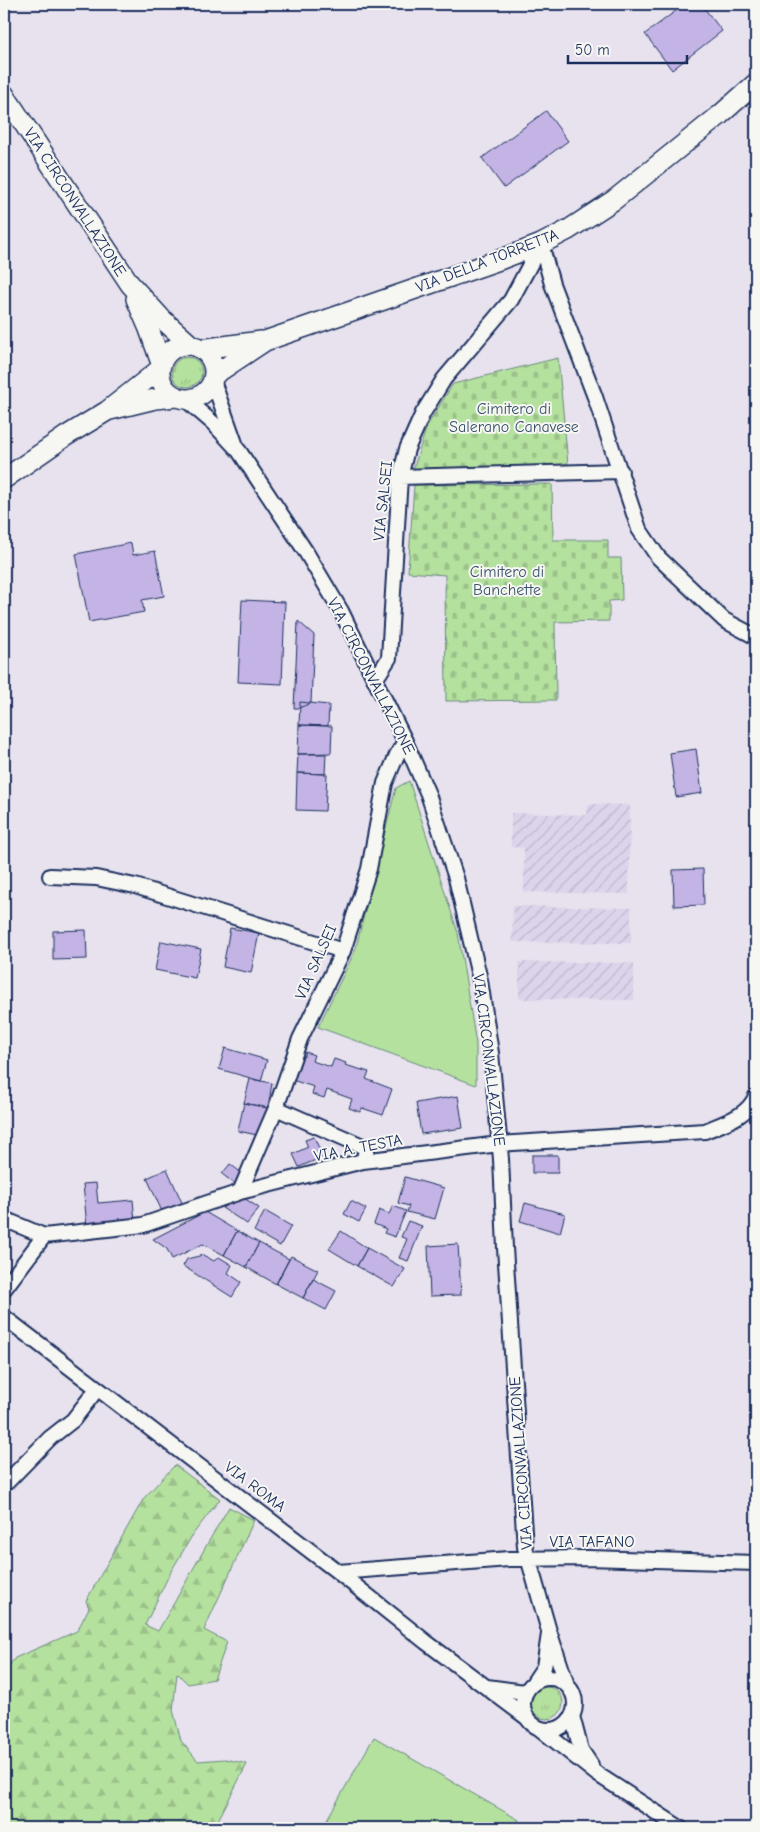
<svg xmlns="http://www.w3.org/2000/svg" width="760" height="1832" font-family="'Comic Neue',sans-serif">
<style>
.industrial{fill:url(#industrial-furrows)}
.grass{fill:url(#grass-tufts);stroke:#68887e}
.forest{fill:url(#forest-firs);stroke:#68887e}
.cemetery{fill:url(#cemetery-stones);stroke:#68887e}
.green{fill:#b5e19e;stroke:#68887e}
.building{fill:#c4b4e5;stroke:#1b2f5e}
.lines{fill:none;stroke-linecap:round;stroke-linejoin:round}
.street-casing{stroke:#1b2f5e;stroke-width:18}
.secondary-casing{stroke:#1b2f5e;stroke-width:22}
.street{stroke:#f6f6f2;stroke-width:14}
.secondary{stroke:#f6f6f2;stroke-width:19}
.labels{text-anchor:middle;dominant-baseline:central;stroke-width:4;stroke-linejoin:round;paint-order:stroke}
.street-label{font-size:16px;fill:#1b2f5e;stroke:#f6f6f2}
.park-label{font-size:16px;fill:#3a536b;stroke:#f6f6f2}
</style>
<defs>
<pattern id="industrial-furrows" width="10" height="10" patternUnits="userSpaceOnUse" patternTransform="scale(1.25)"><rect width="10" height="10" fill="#dcd4eb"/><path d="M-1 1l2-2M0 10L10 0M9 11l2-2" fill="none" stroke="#bcb6cc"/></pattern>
<pattern id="grass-tufts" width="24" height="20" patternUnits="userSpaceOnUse" patternTransform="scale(1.25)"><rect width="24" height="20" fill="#b5e19e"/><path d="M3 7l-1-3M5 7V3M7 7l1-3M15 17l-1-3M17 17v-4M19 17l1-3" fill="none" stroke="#9bc18a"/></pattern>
<pattern id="forest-firs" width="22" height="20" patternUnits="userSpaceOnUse" patternTransform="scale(1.25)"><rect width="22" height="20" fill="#b5e19e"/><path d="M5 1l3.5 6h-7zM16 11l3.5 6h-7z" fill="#9bc18a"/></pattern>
<pattern id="cemetery-stones" width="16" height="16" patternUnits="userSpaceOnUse" patternTransform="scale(1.25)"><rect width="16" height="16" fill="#b5e19e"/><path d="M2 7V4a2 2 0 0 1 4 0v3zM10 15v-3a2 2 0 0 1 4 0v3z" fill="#9bc18a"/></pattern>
</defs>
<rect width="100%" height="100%" fill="#e7e2ee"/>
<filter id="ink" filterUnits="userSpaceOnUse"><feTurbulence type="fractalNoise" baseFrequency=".02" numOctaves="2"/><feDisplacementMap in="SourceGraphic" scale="10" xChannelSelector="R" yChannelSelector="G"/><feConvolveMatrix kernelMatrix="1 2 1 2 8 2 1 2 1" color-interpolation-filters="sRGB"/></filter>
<g filter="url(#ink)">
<path class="industrial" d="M 588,804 L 630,805 L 629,894 L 524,892 L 524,848 L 511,847 L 511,813 L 587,815 Z
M 513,906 L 631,908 L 631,943 L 512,942 Z
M 519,962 L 634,963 L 634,1000 L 519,999 Z"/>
<path class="grass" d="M172 372a15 15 0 1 1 30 0a15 15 0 1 1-30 0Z
M531 1703a16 16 0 1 1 32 0a16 16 0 1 1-32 0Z"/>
<path class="forest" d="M 175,1465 L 220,1499 L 193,1534 L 170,1573 L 145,1625 L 158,1631 C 182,1590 204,1548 229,1507 L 254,1520 L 204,1630 L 227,1642 L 214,1679 L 188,1684 L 177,1673 L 173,1710 L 181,1741 L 198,1761 L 225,1759 L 247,1764 L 214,1828 L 4,1828 L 4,1672 L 15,1658 L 77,1631 L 89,1608 L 86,1601 L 144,1498 Z"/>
<path class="cemetery" d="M 558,358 L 568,464 L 413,470 L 427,426 L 453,384 Z
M 552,484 L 553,540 L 608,540 L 608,558 L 621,558 L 622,600 L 609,601 L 609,621 L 555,622 L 556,700 L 446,701 L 445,575 L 408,572 L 414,485 Z"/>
<path class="green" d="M 409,781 L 458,933 L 476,1044 L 476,1085 L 318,1027 L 355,951 L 396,788 Z
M 374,1737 L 519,1820 L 515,1828 L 322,1828 Z"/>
<path class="building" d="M 685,4 L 701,4 L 722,31 L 672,70 L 645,34 Z
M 546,111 L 568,141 L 504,188 L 482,158 Z
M 131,543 L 133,555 L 155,551 L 164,596 L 142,600 L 144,612 L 89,622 L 76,554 Z
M 242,600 L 285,602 L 282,684 L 238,682 Z
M 298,621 L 314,635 L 311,703 L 299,708 L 294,708 Z
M 300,702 L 329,705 L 328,726 L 299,725 Z
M 299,725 L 332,726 L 331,753 L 298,754 Z
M 696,749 L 702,793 L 676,797 L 670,753 Z
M 298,754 L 326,754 L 325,774 L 297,773 Z
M 297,773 L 327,774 L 325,811 L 296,810 Z
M 703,869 L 704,905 L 674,906 L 673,870 Z
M 230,928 L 259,933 L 251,973 L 223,967 Z
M 86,930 L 87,959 L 53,960 L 53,931 Z
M 161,941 L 201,949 L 195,978 L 155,970 Z
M 225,1048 L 267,1060 L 261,1081 L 219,1069 Z
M 306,1052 L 314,1055 L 312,1061 L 331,1067 L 334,1059 L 346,1063 L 345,1065 L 369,1072 L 366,1079 L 392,1089 L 383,1115 L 362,1108 L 360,1112 L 349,1108 L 352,1099 L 327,1090 L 324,1098 L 312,1094 L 314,1087 L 292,1080 L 301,1055 L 304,1057 Z
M 250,1079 L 272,1083 L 268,1108 L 244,1103 Z
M 458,1096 L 463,1128 L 421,1134 L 416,1103 Z
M 244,1103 L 268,1108 L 262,1136 L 238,1131 Z
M 314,1137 L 323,1157 L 299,1167 L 293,1154 L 308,1147 L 305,1140 Z
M 532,1155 L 558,1155 L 558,1173 L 532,1173 Z
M 230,1164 L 243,1174 L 235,1184 L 222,1174 Z
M 167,1169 L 184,1207 L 164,1216 L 147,1178 Z
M 405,1177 L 444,1188 L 435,1219 L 407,1212 L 409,1206 L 398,1203 Z
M 96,1183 L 98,1203 L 133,1200 L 135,1222 L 87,1227 L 83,1184 Z
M 241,1196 L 259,1208 L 247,1224 L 222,1208 Z
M 351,1201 L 366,1209 L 359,1222 L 344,1214 Z
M 525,1203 L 565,1214 L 560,1233 L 520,1221 Z
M 393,1206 L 406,1211 L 395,1237 L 384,1233 L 386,1229 L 374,1224 L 379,1210 L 389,1214 Z
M 265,1211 L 291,1226 L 280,1246 L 254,1231 Z
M 205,1212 L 237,1231 L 224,1255 L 203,1244 L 172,1259 L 167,1249 L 153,1239 Z
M 408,1221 L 422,1226 L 408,1261 L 399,1258 L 407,1239 L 401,1237 Z
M 237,1231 L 259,1243 L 246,1267 L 224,1255 Z
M 341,1231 L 367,1248 L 357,1266 L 329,1249 Z
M 259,1243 L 289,1259 L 276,1284 L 246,1267 Z
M 458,1244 L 461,1295 L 430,1296 L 428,1246 Z
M 367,1248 L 405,1269 L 394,1287 L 357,1266 Z
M 203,1255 L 214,1261 L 219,1257 L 232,1265 L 228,1273 L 241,1282 L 232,1297 L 183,1266 L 187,1259 Z
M 291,1256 L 318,1270 L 303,1298 L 276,1284 Z
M 313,1279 L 336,1291 L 326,1310 L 303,1298 Z"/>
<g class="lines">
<g class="street-casing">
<path id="street" d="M 541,244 L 552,284 L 595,397 L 639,529 L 658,557 L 724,620 L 756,637
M 213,381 L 235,443
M 185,399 L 213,423 L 239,451 L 306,552 L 341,611 L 405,741 L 428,794 L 456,878 L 480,980 L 491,1053 L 501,1159 L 505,1248 L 525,1547 L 549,1631 L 567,1685
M 400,477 L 621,471
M 375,680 L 389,658 L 400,477 L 407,449 L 423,413 L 444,379 L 511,300 L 541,244
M 50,876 L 96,878 L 135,886 L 343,951
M 276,1108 L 367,1148 L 363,1161
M 240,1192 L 276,1108 L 300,1039 L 343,951 L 369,869 L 385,783 L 397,755 L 405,741
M 4,1219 L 44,1236
M 4,1289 L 44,1236 L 143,1225 L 240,1192 L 363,1161 L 499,1144 L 705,1131 C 724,1123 748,1116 756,1096
M 4,1317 L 338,1572 L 426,1642 L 526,1717
M 7,1482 L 50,1438 L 73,1420 L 97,1389
M 338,1572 L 509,1559 L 588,1558 L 756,1563
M523 1704a26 26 0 1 1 52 0a26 26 0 1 1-52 0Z
M 534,1682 L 544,1667 L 549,1634
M 487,1687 L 525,1692
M 572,1716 L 581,1750 L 591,1765
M 539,1728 L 597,1774 L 680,1828"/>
</g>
<g class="secondary-casing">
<path id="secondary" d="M 4,94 L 130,284 L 162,319 L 191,345
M 136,299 L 149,329 L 161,363
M160 372a27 27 0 1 1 54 0a27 27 0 1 1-54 0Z
M 201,349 L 261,341
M 214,375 L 265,341 L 502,259 L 541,244 L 568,230 L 614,200 L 720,115 L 756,83
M 110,410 L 155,399 L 176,397
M 4,479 L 66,436 L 107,411 L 160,369"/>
</g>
<use href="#street" class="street"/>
<use href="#secondary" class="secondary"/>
</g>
</g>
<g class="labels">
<g class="street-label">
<text transform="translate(75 202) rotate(57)">VIA CIRCONVALLAZIONE</text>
<text transform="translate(487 261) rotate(-21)">VIA DELLA TORRETTA</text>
<text transform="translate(383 501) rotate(-84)">VIA SALSEI</text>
<text transform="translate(371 676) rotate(63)">VIA CIRCONVALLAZIONE</text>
<text transform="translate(316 962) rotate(-66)">VIA SALSEI</text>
<text transform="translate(489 1060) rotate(83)">VIA CIRCONVALLAZIONE</text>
<text transform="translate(358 1148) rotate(-11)">VIA A. TESTA</text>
<text transform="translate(521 1463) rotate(-94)">VIA CIRCONVALLAZIONE</text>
<text transform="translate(255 1487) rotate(37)">VIA ROMA</text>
<text x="592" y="1542">VIA TAFANO</text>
</g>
<g class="park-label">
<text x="514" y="409">Cimitero di<tspan x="514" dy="18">Salerano Canavese</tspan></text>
<text x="507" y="572">Cimitero di<tspan x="507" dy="18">Banchette</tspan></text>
</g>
</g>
<rect width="760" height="1832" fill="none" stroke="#f6f6f2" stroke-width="20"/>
<rect x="10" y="10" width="740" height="1812" fill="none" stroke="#1b2f5e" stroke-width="2" filter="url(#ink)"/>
<path d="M568 55v8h119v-8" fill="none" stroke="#1b2f5e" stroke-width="2.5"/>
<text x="575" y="55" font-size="15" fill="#1b2f5e" stroke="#f6f6f2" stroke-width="4" paint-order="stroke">50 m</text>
</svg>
